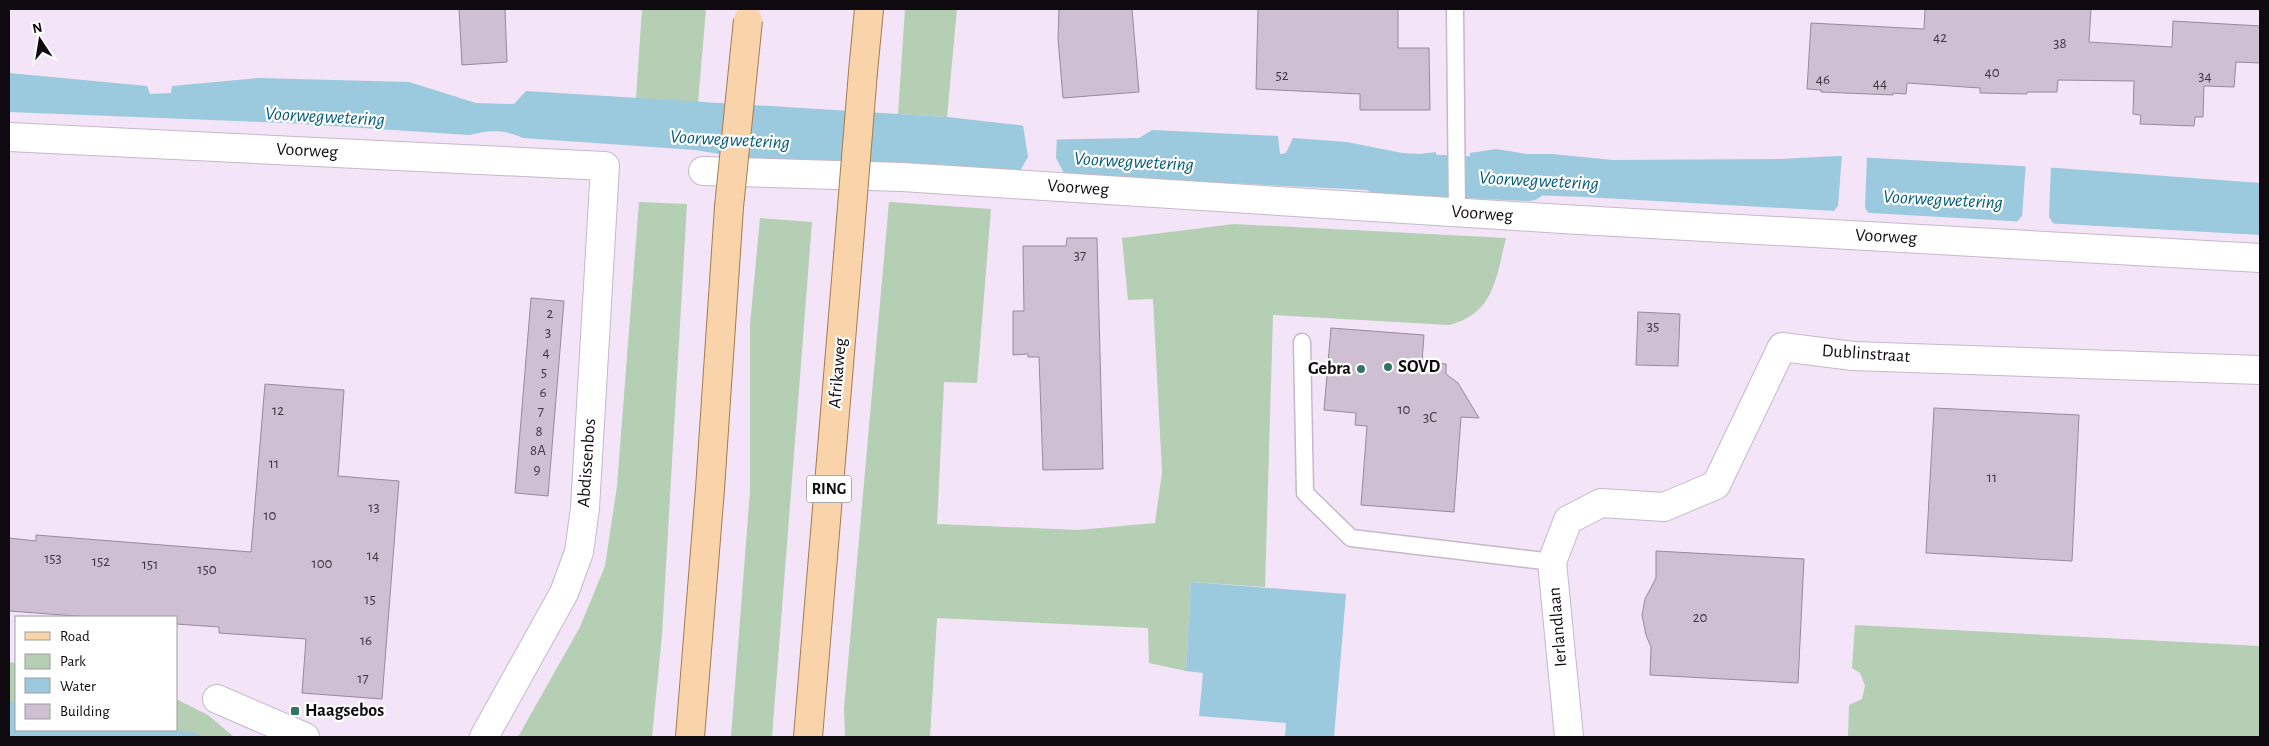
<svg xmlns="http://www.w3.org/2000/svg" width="2269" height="746" font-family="'Alegreya Sans',sans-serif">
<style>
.green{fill:#b4cfb3}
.water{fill:#9bc9de}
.pier{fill:#f3e4f7}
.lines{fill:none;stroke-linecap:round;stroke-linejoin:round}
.canal{stroke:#9bc9de;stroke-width:42}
.building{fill:#cebfd2;stroke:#988a9c}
.lane-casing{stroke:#c6b8cb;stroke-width:19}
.street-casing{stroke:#c6b8cb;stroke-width:30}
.primary-casing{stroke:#a47b50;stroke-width:30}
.lane{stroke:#fff;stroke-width:16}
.street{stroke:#fff;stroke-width:28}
.primary{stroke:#f9d4ab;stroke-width:28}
.primary-bridge-casing{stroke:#a47b50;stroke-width:30;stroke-linecap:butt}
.primary-bridge{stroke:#f9d4ab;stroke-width:28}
.poi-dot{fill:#327566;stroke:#fff;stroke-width:2}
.labels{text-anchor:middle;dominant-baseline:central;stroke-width:4.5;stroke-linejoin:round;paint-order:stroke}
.number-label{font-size:15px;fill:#3f3740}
.shield{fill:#fff;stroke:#575458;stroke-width:1}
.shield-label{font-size:16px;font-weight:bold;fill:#0f0a10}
.street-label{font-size:18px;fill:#0f0a10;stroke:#fff}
.poi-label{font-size:18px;font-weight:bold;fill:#0f0a10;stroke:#fff;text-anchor:start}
.water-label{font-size:19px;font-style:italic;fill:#025d7a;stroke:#fff}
</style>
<rect width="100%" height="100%" fill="#f3e4f7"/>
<path class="green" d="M 642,9 L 706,9 L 698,103 L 636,98 Z
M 905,9 L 957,9 L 947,117 L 898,114 Z
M 639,202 L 687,204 L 662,635 L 652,737 L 518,737 L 580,627 L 605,566 L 617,486 Z
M 889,202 L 991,209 L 977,383 L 944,382 L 937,524 L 1078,530 L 1155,523 L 1162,472 L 1153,299 L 1128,300 L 1122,238 L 1234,224 L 1506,238 C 1496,278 1494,314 1449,325 L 1273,315 L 1265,587 L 1191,582 L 1186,671 L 1149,663 L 1148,628 L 937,618 L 930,737 L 845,737 L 844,708 Z
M 760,218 L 812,222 L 772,737 L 731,737 L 750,491 L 750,325 Z
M 1855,625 L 2260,646 L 2260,737 L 1848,737 L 1849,705 L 1862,699 L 1865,686 L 1860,673 L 1852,668 Z
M 9,662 L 16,663 L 16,730 L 176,730 L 176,699 L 208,715 L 234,737 L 9,737 Z"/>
<path class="water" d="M 9,73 L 147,86 L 150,94 L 171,93 L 172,86 L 258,78 L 409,82 L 476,103 L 514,104 L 526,91 L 947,117 L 1026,126 L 1028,140 L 1139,138 L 1152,130 L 1278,136 L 1280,154 L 1286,153 L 1293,138 L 1347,142 L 1412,155 L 1436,152 L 1437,184 L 1432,193 L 763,161 L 695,150 L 523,138 C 504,129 490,130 469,135 L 288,123 L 9,112 Z
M 1496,149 L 1527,154 L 1552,154 L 1613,160 L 1781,159 L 1837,156 L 2057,168 L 2260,183 L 2260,235 L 1585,197 L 1474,193 L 1470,186 L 1470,153 Z
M 1191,582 L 1346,594 L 1334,737 L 1285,737 L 1286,723 L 1199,716 L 1203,673 L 1186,671 Z
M 9,701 L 16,702 L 16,730 L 176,730 L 196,733 L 203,737 L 9,737 Z"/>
<path class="pier" d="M 1023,125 L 1028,125 L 1030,137 L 1057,137 L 1056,158 L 1066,177 L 1018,174 L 1028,157 Z
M 1842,154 L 1867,156 L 1865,208 L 1870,215 L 1832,213 L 1838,206 Z
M 2026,163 L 2051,165 L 2049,217 L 2055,226 L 2015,224 L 2022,216 Z"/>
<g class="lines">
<path class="canal" d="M 1379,173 L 1528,180"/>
</g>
<path class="building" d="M 459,9 L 505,9 L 507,62 L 462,65 Z
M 1059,9 L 1132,9 L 1139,92 L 1063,98 L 1058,38 Z
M 1258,9 L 1398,9 L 1398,48 L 1429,48 L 1430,110 L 1360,110 L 1360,94 L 1256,89 Z
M 1925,9 L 2091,9 L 2089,42 L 2172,47 L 2173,21 L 2260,26 L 2260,63 L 2236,62 L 2234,87 L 2204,86 L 2203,117 L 2195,117 L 2194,126 L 2140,124 L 2141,115 L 2133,114 L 2134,81 L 2058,80 L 2057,92 L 2027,92 L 2027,94 L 1980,93 L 1980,88 L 1907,83 L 1906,94 L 1893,93 L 1893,95 L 1821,92 L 1821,90 L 1807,89 L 1811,23 L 1924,29 Z
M 1067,238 L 1097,238 L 1103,469 L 1043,470 L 1039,357 L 1028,357 L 1028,354 L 1013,355 L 1013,311 L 1024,311 L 1023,246 L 1066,246 Z
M 531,298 L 564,301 L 548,496 L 515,493 Z
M 1638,312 L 1680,314 L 1678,366 L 1636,365 Z
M 1331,328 L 1424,335 L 1422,362 L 1446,364 L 1446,374 L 1458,383 L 1479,418 L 1461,417 L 1454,512 L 1361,505 L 1367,426 L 1355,425 L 1356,413 L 1324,410 Z
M 265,384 L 344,390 L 338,476 L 399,481 L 382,699 L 302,693 L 306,639 L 219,633 L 219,627 L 176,624 L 176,617 L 90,617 L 9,611 L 9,538 L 36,541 L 36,535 L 251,552 Z
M 1934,408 L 2079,415 L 2072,561 L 1926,553 Z
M 1656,551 L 1804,559 L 1798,683 L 1650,675 L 1651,647 L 1646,635 L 1642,615 L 1645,599 L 1656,578 Z"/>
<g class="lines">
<g class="lane-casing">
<path id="lane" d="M 1455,9 L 1457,212
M 1302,342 L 1305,493 L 1351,538 L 1552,562"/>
</g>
<g class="street-casing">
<path id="street" d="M 9,137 L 605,166 L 585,508 L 579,552 L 564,593 L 484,737
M 703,171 L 902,177 L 1562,219 L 2260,258
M 217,699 L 305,737
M 1569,737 L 1552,562 L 1568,520 L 1601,503 L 1664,507 L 1716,485 L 1782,347 L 1853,356 L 2260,370"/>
</g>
<g class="primary-casing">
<path id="primary" d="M 863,72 L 869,9
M 690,737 L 710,489 L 729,207
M 808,737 L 848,256"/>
</g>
<use href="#lane" class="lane"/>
<use href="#street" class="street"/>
<use href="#primary" class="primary"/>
<g class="primary-bridge-casing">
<path id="primary-bridge" d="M 729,207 L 748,20
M 848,256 L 863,72"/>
</g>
<use href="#primary-bridge" class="primary-bridge"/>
</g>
<g class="poi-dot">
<circle cx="1388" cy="367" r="5"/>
<circle cx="1361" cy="369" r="5"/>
<rect x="290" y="706" width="10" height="10" rx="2.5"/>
</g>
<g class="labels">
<g class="number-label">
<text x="1940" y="37">42</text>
<text x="2060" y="43">38</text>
<text x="1992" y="72">40</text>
<text x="1282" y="75">52</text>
<text x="2205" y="76">34</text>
<text x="1823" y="79">46</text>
<text x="1880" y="83">44</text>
<text x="1080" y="255">37</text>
<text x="550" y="313">2</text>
<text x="1653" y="326">35</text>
<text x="548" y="332">3</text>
<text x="546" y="352">4</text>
<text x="544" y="372">5</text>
<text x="543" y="392">6</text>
<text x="1404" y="409">10</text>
<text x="278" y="410">12</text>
<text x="541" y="411">7</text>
<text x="1430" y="417">3C</text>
<text x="539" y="431">8</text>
<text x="538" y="450">8A</text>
<text x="274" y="463">11</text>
<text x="537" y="469">9</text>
<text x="1992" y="477">11</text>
<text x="374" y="507">13</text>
<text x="270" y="515">10</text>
<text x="373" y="555">14</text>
<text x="53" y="558">153</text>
<text x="101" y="561">152</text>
<text x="322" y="563">100</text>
<text x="150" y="564">151</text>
<text x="207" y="569">150</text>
<text x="370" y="599">15</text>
<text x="1700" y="617">20</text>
<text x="366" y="640">16</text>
<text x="363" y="678">17</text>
</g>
<rect class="shield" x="806.5" y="475.5" width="45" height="27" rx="4"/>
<g class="shield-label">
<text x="829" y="489">RING</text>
</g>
<g class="street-label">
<text transform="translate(307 151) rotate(3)">Voorweg</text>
<text transform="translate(1078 188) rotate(4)">Voorweg</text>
<text transform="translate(1482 214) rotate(4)">Voorweg</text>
<text transform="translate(1886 237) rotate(3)">Voorweg</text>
<text transform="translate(1866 354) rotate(4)">Dublinstraat</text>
<text transform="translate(838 373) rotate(-85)">Afrikaweg</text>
<text transform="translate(587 463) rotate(-86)">Abdissenbos</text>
<text transform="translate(1558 627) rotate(-95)">Ierlandlaan</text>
</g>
<g class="poi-label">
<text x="1398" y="367">SOVD</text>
<text x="1351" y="369" text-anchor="end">Gebra</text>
<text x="305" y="711">Haagsebos</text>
</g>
<g class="water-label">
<text transform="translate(325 117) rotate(3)">Voorwegwetering</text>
<text transform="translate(730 140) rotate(3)">Voorwegwetering</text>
<text transform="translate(1134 162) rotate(3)">Voorwegwetering</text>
<text transform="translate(1539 181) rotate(3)">Voorwegwetering</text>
<text transform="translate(1943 200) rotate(3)">Voorwegwetering</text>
</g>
</g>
<rect width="2269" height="746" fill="none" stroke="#0f0a10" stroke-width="20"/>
<rect x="15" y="616" width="162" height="115" fill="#ffffff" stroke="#9f9d9f"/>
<rect x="25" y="632" width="25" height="8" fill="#f9d4ab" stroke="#9f9d9f"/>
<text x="60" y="641" font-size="15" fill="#0f0a10">Road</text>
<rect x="25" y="654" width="25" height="15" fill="#b4cfb3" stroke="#9f9d9f"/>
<text x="60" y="666" font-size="15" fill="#0f0a10">Park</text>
<rect x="25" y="678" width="25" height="15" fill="#9bc9de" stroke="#9f9d9f"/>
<text x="60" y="691" font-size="15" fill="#0f0a10">Water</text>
<rect x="25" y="704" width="25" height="15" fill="#cebfd2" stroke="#9f9d9f"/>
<text x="60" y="716" font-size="15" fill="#0f0a10">Building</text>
<g transform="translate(40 40) rotate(348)" stroke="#ffffff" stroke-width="4" paint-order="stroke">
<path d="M0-4L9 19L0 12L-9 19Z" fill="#0f0a10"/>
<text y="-8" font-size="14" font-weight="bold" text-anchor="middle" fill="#0f0a10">N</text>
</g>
</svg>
